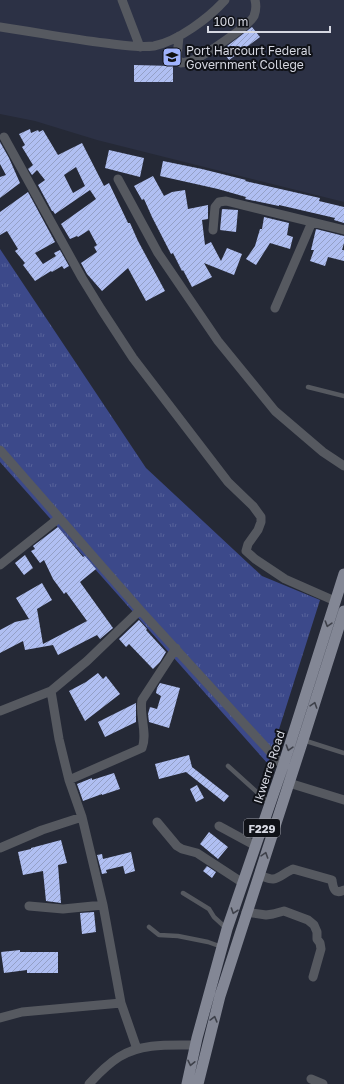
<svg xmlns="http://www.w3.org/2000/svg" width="344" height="1084" font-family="'Golos Text',sans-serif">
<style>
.built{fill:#2c3145}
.grass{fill:url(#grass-tufts)}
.building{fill:url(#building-hatch);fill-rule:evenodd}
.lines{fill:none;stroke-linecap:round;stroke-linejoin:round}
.service{stroke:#565960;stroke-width:4.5}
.minor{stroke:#565960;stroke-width:9}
.primary{stroke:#838795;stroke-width:11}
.oneway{stroke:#3e414a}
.labels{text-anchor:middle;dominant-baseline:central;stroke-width:4;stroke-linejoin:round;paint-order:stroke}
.shield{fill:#101218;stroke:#9b9da5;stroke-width:1}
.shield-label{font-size:11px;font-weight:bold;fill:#d6d8e2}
.poi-label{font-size:12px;fill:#d6d8e2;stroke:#101218;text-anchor:start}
.street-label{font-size:12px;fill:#d6d8e2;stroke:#101218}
</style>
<defs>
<pattern id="grass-tufts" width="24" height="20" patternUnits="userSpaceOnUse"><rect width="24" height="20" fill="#3c498a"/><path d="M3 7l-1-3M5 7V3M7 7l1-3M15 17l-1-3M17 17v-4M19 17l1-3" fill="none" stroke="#57629a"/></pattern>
<pattern id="building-hatch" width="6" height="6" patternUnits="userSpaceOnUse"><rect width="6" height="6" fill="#b0bff2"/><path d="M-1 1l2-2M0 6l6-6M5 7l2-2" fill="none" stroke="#94a0c6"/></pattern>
</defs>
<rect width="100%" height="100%" fill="#252936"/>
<path class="built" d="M 0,0 L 344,0 L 344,202 L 97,140 L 35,121 L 0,114 Z"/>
<path class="grass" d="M 0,249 L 146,468 L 262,576 L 320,600 L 268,764 L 0,462 Z"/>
<path class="building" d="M 252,27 L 260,37 L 229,60 L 222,50 Z
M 134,65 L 173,66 L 173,82 L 134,82 Z
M 30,129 L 31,133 L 38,130 L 39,132 L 43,130 L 58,155 L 82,143 L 104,186 L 109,183 L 128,223 L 130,223 L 138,241 L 165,291 L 146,301 L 128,268 L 102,291 L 87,274 L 81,263 L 97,252 L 94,247 L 97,245 L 89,230 L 78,237 L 77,236 L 70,239 L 61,224 L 96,199 L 90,190 L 55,214 L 53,211 L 52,211 L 38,185 L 45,180 L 37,170 L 32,175 L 28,169 L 33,165 L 22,147 L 25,145 L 19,134 ZM 76,167 L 85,186 L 73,193 L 64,175 Z
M 0,142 L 9,158 L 20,183 L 0,198 L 0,177 L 6,175 L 0,164 Z
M 109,150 L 144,158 L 140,177 L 105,168 Z
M 163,161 L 202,169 L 246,180 L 245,181 L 320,198 L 319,201 L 344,207 L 344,223 L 334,220 L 335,218 L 279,205 L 279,206 L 245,199 L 246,197 L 218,189 L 160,176 Z
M 153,176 L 164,196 L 172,192 L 185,190 L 188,209 L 208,205 L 208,219 L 202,220 L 205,245 L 211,242 L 221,261 L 227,248 L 242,254 L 234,275 L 204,263 L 212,277 L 192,287 L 183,270 L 182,271 L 173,253 L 171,254 L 152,217 L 144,199 L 142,200 L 134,186 Z
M 28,192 L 55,242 L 35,253 L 43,264 L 56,256 L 54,253 L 60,250 L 69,266 L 64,269 L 62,266 L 52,272 L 51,271 L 35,281 L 23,265 L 25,263 L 15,251 L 18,249 L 7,231 L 0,235 L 0,212 Z
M 222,209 L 238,210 L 236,232 L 220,230 Z
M 264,217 L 289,223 L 287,235 L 293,237 L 290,249 L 270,243 L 256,265 L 246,259 L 255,246 L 260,229 L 262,229 Z
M 316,229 L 344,236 L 344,243 L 342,250 L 344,250 L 344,261 L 328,257 L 325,266 L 310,261 L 314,250 L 311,250 Z
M 58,527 L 83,557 L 85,556 L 96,569 L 80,582 L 113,628 L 100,639 L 97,635 L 58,655 L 53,645 L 25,650 L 23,641 L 0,653 L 0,630 L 15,622 L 29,619 L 16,598 L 42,583 L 52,600 L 37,609 L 43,644 L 87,621 L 66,592 L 64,594 L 53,579 L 44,560 L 40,563 L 31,551 L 35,549 L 33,546 Z
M 25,555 L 33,568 L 24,575 L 15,563 Z
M 139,620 L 147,629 L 146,630 L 166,652 L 160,662 L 153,669 L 129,644 L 126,647 L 119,639 Z
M 98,673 L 103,679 L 106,676 L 120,694 L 85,721 L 69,691 L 86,682 Z
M 160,683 L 180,688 L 169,728 L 149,722 L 148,714 L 150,707 L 157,709 L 161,696 L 156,693 L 157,688 Z
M 136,703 L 136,722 L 105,737 L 98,722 Z
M 189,755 L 192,767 L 229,796 L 224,802 L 186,772 L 159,779 L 155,764 Z
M 114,773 L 120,789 L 102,795 L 102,794 L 83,801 L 77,784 L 92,778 L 92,780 Z
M 197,785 L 204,798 L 196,802 L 190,789 Z
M 209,832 L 228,847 L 218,859 L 200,844 Z
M 61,840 L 67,863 L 58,865 L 61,903 L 46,901 L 43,871 L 23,875 L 18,852 L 31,849 L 31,848 Z
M 131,852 L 135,871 L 125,874 L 123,866 L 106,870 L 107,873 L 102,874 L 97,855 L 102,854 L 103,859 Z
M 207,866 L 216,872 L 212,878 L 203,871 Z
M 94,912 L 96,932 L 82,934 L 80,913 Z
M 20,950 L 20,952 L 58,952 L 58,973 L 27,973 L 27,970 L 4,973 L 1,952 Z"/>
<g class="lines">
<path class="service" d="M 308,387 L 344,396
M 303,740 L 344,753
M 228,766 L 269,803
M 183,893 L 209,909 L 214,917 L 226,928
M 149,927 L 159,935 L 178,936 L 208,942 L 222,947"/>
<path class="minor" d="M 122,0 L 140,47
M 0,27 C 35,32 70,39 105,43 C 122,45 138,48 154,46 C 178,41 209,18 225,0
M 179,36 L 177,58 L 181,63 C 185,62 190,62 193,60 C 204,56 250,25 254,16 C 256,11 256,4 255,0
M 4,137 L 82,278 L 101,309 L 133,358 L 228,482 L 253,506 L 261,517 L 261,522 L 258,530 L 248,544 L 246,551 L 255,559 L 285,579 L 335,601
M 118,179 L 158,253 L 218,341 L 275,411 L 323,452 L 344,466
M 213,230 L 215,207 L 219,202 L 226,201 L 344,230
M 275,308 L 312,222
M 0,450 L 140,610 L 283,766
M 0,565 L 59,518
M 51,691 L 59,739 L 69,780 L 82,817 L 103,905 L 121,1003 L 137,1049
M 0,711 L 51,691 L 87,661 L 140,610
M 69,780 L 142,748 C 148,734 139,715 142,700 L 176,648
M 289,783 L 344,800
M 157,822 L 177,846 L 182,849 L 197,853 L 243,883
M 219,826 L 256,846
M 0,848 L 42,830 L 82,817
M 259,875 C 271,879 272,882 284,874 C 287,872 289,871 293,869 L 332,880 C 333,887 334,895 344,890
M 29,906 L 63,909 L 103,905
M 246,912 L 266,915 L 273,914 L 284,911 L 308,920 L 314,925 L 317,932 L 317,939 L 320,943 L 321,949 L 313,977
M 0,1018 L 22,1012 L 121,1003
M 311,1079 L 323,1084
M 89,1084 C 98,1074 108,1064 119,1057 C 141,1043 170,1045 195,1045"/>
<path class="primary" d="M 187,1084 L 197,1038 L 227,929 L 283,766 L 344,574
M 198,1084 L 220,996 L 303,740 L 344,611"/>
</g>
<defs><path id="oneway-chevron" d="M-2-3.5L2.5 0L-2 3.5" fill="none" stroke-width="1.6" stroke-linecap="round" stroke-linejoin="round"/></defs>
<g class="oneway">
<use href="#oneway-chevron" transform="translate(328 624) rotate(107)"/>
<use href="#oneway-chevron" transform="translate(314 705) rotate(-72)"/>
<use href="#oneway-chevron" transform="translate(289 748) rotate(107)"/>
<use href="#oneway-chevron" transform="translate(265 855) rotate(-72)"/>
<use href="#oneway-chevron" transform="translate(234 911) rotate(109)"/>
<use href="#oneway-chevron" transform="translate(214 1019) rotate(-75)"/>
<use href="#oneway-chevron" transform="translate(191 1063) rotate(102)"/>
</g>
<defs>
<g id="university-square" transform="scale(1)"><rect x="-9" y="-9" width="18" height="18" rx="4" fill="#a0b3fd" stroke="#101218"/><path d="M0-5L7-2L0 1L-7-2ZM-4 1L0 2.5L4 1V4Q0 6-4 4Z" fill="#111"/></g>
</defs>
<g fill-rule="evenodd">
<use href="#university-square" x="172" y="57"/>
</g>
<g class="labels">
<rect class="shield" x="244" y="819" width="36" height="18" rx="3"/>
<g class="shield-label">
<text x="262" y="828">F229</text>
</g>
<g class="poi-label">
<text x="186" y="50">Port Harcourt Federal<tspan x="186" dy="14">Government College</tspan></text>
</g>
<g class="street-label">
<text transform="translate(269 767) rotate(-72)">Ikwerre Road</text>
</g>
</g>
<path d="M208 26v6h122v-6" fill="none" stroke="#d6d8e2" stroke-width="2"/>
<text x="214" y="26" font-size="12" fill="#d6d8e2" stroke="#101218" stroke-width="3" paint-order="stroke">100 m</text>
</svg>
